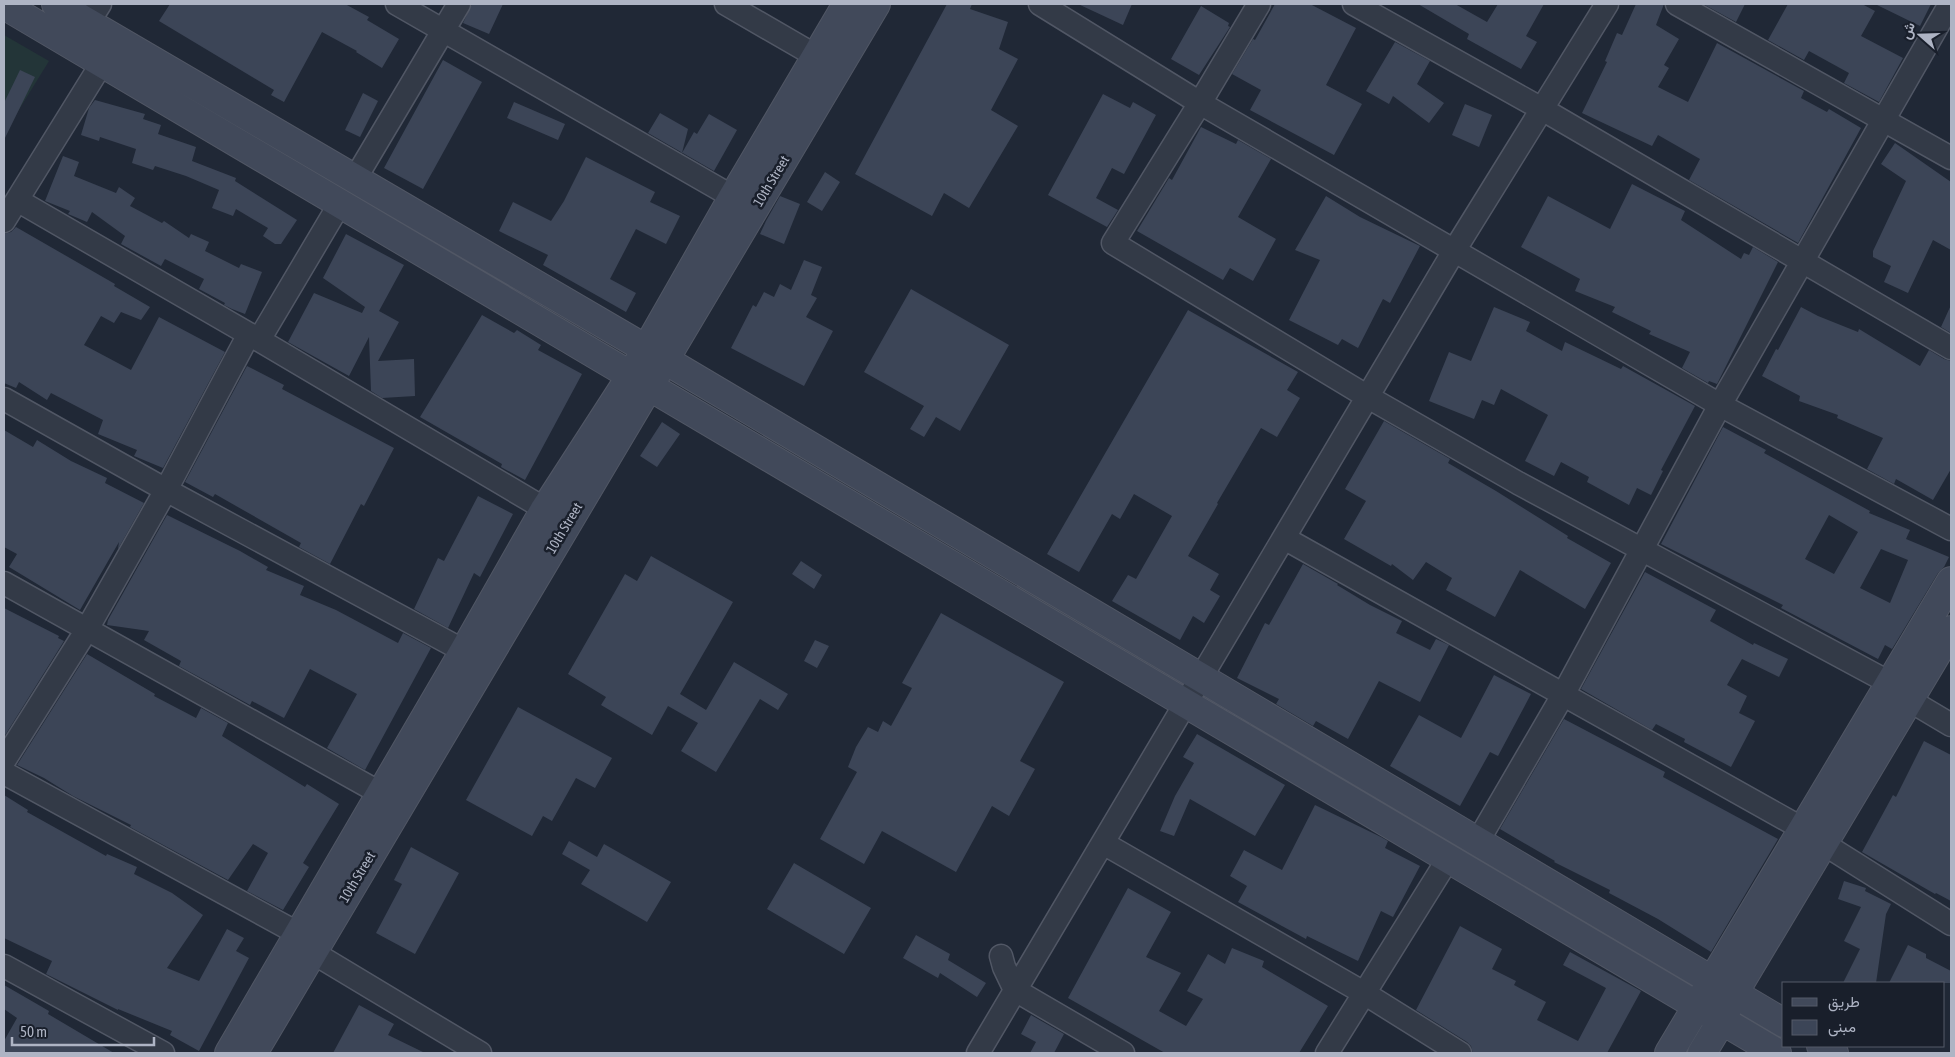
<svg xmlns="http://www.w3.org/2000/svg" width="1955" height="1057" font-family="'Asap Condensed',Vazirmatn,sans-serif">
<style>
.green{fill:#233538}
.building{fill:#3c4557;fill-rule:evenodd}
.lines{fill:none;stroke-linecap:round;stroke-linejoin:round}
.street-casing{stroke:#515765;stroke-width:25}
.secondary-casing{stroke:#515765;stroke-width:30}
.street{stroke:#333a47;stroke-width:22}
.secondary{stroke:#41495a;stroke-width:28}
.labels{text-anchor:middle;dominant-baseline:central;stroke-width:5;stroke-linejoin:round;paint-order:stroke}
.street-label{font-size:14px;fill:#aeb4c4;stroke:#191f2b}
</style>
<rect width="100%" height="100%" fill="#202836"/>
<path class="green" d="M 4,35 L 49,61 L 4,134 Z"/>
<path class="building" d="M 170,4 L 345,4 L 369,17 L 367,20 L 399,39 L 382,68 L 356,52 L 357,51 L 322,32 L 284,102 L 271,95 L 274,90 L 159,21 Z
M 472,4 L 503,4 L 489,34 L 463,23 Z
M 947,4 L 972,4 L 970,9 L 1008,22 L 999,49 L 1018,59 L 991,110 L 1018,126 L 969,208 L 944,193 L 932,216 L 855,174 Z
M 1078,4 L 1132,4 L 1123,25 Z
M 1275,4 L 1310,4 L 1356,28 L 1326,85 L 1362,104 L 1334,155 L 1250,110 L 1261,90 L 1232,74 L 1253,39 L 1255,40 Z
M 1418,4 L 1455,4 L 1487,22 L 1498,4 L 1544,4 L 1526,36 L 1537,42 L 1521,69 L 1467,39 L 1469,34 Z
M 1636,4 L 1664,4 L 1656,25 L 1679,39 L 1664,65 L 1669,68 L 1658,87 L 1688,102 L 1717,43 L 1804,91 L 1801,98 L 1827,112 L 1829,109 L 1861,128 L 1798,243 L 1689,180 L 1700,159 L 1658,135 L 1652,146 L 1582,113 L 1607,62 L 1605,61 L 1617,33 L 1622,35 Z
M 1703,4 L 1745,4 L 1736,22 Z
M 1788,4 L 1862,4 L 1875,11 L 1861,36 L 1903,58 L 1879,102 L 1844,83 L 1849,73 L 1809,51 L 1804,60 L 1768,40 Z
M 1875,4 L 1931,4 L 1920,26 Z
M 1201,6 L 1229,23 L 1228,26 L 1230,27 L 1199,75 L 1171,59 Z
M 1395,42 L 1430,61 L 1417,84 L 1444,103 L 1429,123 L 1393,96 L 1389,104 L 1366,91 Z
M 443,60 L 482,82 L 423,189 L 384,168 Z
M 20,70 L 35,77 L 4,140 L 4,103 Z
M 363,93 L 378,101 L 360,137 L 345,130 Z
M 1103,94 L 1130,108 L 1133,102 L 1156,115 L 1124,174 L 1112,168 L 1096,198 L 1118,210 L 1107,227 L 1048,195 Z
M 95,100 L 145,114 L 143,119 L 161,125 L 158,134 L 196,147 L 192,161 L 236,178 L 235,181 L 297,220 L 281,244 L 275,244 L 263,236 L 268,228 L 236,209 L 233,216 L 212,208 L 219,190 L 186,176 L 155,166 L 153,170 L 132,163 L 136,149 L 100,137 L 99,141 L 81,135 L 89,108 Z
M 514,102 L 565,124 L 558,140 L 507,118 Z
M 1465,104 L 1492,115 L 1479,147 L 1452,135 Z
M 660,113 L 688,129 L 682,153 L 694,132 L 697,134 L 709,114 L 737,130 L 714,171 L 648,133 Z
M 1201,127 L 1236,144 L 1238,140 L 1271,159 L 1238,217 L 1276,239 L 1253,281 L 1230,268 L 1223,280 L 1137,231 L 1169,178 L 1172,180 Z
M 1895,143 L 1951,182 L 1951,250 L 1933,240 L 1908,293 L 1884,282 L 1891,266 L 1873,257 L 1873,251 L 1906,181 L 1881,164 Z
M 63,156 L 79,162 L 74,176 L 116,193 L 119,187 L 135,198 L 130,206 L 162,223 L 164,221 L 189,238 L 191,234 L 209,242 L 205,251 L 239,268 L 241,264 L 262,272 L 245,314 L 232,309 L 224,305 L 225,303 L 199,289 L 204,279 L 165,259 L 161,266 L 121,244 L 125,236 L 92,212 L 87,222 L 68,214 L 70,211 L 45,201 Z
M 586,157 L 655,192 L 650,202 L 680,216 L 666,244 L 636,229 L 610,279 L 636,293 L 626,312 L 543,265 L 548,255 L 499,231 L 513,202 L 551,221 L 564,201 Z
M 825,172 L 840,182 L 822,211 L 807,202 Z
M 1632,184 L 1685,211 L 1681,220 L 1741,259 L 1744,253 L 1749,255 L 1753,247 L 1778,262 L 1717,384 L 1709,381 L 1708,383 L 1682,368 L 1690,352 L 1649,334 L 1651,331 L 1612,312 L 1615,307 L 1575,291 L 1580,279 L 1521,247 L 1548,196 L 1610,229 Z
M 780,196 L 800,204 L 784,244 L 760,234 L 766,221 Z
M 1326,196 L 1360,217 L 1420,246 L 1390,303 L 1383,299 L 1358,348 L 1342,339 L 1338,345 L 1289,320 L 1320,260 L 1295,250 Z
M 16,227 L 115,284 L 114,286 L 150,307 L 141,320 L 121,312 L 114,323 L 101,316 L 84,345 L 131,370 L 159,317 L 225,352 L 163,468 L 134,456 L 137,450 L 98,434 L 103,420 L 51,393 L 47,400 L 19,382 L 16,388 L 4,383 L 4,234 L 11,232 Z
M 346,234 L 404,265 L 379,311 L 399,322 L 378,361 L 414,359 L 415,396 L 382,398 L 371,391 L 369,337 L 349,376 L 288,342 L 314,293 L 362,313 L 365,307 L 323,278 Z
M 804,260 L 822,267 L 811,295 L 817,298 L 806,317 L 833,331 L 804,386 L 731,348 L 753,305 L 756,307 L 764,292 L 774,297 L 780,284 L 791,290 Z
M 911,289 L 1009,345 L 960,431 L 936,417 L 924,437 L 910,429 L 924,406 L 864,372 Z
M 1951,305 L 1951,333 L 1941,327 Z
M 1494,307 L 1530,322 L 1526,331 L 1562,351 L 1565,342 L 1621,369 L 1623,366 L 1695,406 L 1661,470 L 1663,471 L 1651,495 L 1637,488 L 1629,505 L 1587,482 L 1589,477 L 1561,462 L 1554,476 L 1525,461 L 1548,415 L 1501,389 L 1494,405 L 1482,400 L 1474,419 L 1429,401 L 1449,352 L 1471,361 Z
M 1801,307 L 1818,316 L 1858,332 L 1859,329 L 1920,366 L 1929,350 L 1944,359 L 1951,361 L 1951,469 L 1933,500 L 1896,479 L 1894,484 L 1867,469 L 1883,438 L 1837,418 L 1838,415 L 1799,401 L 1800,396 L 1762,376 L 1776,349 L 1778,350 Z
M 1188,310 L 1298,372 L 1287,390 L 1300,398 L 1277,437 L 1261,428 L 1217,503 L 1218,504 L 1188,556 L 1219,574 L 1210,590 L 1220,596 L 1204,623 L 1193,616 L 1180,640 L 1112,601 L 1128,575 L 1136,579 L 1172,516 L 1134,494 L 1120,519 L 1112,514 L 1079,572 L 1047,554 Z
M 482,315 L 514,333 L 517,330 L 541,345 L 538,350 L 582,374 L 525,480 L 501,467 L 502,464 L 420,417 Z
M 247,366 L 284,385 L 282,389 L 394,448 L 364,506 L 361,504 L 330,564 L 299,547 L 301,543 L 215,494 L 213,497 L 185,482 Z
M 1384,421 L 1450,459 L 1448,463 L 1496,491 L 1568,536 L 1567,538 L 1611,563 L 1585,609 L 1520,570 L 1495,617 L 1446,590 L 1452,578 L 1426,562 L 1413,580 L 1392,564 L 1391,566 L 1344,539 L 1366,501 L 1345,489 Z
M 662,422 L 680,434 L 657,467 L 640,456 Z
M 1723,427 L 1766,450 L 1764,453 L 1870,511 L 1869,513 L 1910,530 L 1906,539 L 1949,557 L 1944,567 L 1938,573 L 1892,649 L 1885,645 L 1878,659 L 1781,608 L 1783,605 L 1661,544 ZM 1829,515 L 1858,532 L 1834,574 L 1805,559 ZM 1881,549 L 1908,560 L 1890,603 L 1860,588 Z
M 4,430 L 33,447 L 37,440 L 71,461 L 107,478 L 105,483 L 144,503 L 118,549 L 119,542 L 80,610 L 9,567 L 17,554 L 4,547 Z
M 478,496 L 513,514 L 480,577 L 474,573 L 448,628 L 414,609 L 438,558 L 444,561 Z
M 167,515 L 240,551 L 268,567 L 266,570 L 304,586 L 300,595 L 336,610 L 398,643 L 403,633 L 431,648 L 365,770 L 327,748 L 357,694 L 310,669 L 284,718 L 252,701 L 250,705 L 179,666 L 181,661 L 144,640 L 149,631 L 107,625 L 108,620 Z
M 651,556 L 733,602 L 680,694 L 706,710 L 734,662 L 788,694 L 778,710 L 760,699 L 716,772 L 681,751 L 698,723 L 668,706 L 652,735 L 601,705 L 606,697 L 568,674 L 625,574 L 637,581 Z
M 801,561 L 822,575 L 814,589 L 792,574 Z
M 1303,564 L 1338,584 L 1337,585 L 1370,605 L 1402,621 L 1396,633 L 1430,650 L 1436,639 L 1449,645 L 1420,702 L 1379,681 L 1348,739 L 1316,721 L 1313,726 L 1276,704 L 1279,699 L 1237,678 L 1265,623 L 1269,625 Z
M 1645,572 L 1716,610 L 1710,621 L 1753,645 L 1754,643 L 1788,659 L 1779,677 L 1742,659 L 1727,685 L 1747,696 L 1739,713 L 1755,721 L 1731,767 L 1684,742 L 1685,739 L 1656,724 L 1652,730 L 1581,689 Z
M 4,608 L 59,636 L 58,638 L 64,641 L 4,737 Z
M 941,613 L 1064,682 L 1020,761 L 1035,769 L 1009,816 L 992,806 L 956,872 L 882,831 L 864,864 L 820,839 L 857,772 L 848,767 L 856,747 L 868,727 L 878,732 L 883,721 L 891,726 L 912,688 L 902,683 Z
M 815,640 L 829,646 L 817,668 L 804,661 Z
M 87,654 L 155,694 L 154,696 L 196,718 L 201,708 L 228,723 L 222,736 L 305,787 L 307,784 L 339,804 L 303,863 L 309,867 L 283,910 L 247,891 L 268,853 L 253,844 L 228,880 L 130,827 L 131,825 L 73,796 L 44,778 L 17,765 Z
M 1494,675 L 1531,694 L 1498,756 L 1490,752 L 1460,806 L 1390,766 L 1419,715 L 1461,738 Z
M 518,707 L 612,758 L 595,788 L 576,778 L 552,821 L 543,816 L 532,836 L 466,800 Z
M 1564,719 L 1665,772 L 1663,777 L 1778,839 L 1711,952 L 1658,919 L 1609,893 L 1610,890 L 1554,862 L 1555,861 L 1500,829 Z
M 1197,734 L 1285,785 L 1255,836 L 1190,799 L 1174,836 L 1160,831 L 1175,796 L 1194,763 L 1183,757 Z
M 1924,741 L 1951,755 L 1951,901 L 1936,893 L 1935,894 L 1862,852 L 1893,795 L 1896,797 Z
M 4,795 L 28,810 L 27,812 L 106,856 L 107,854 L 137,867 L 134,874 L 172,893 L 203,915 L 167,968 L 199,981 L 227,929 L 244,938 L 236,951 L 249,958 L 199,1051 L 170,1035 L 172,1031 L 118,1009 L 118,1010 L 46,974 L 52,961 L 4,938 Z
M 1315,805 L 1381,837 L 1388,841 L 1385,848 L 1420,866 L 1393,917 L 1381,911 L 1358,961 L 1307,936 L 1306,939 L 1238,902 L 1247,886 L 1230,876 L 1244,850 L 1282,870 Z
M 569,841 L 597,857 L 604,844 L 671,882 L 647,922 L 581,884 L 590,870 L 562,854 Z
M 411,847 L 459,873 L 415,954 L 376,933 L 402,884 L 394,880 Z
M 794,863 L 871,908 L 844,954 L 767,909 Z
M 1844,881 L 1866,888 L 1865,891 L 1891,904 L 1886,914 L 1876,983 L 1843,983 L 1860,949 L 1844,941 L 1861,907 L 1838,899 Z
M 1128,888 L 1171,912 L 1146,957 L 1181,973 L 1159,1011 L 1186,1026 L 1203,999 L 1187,991 L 1208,954 L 1225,964 L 1232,948 L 1264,961 L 1262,967 L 1328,1006 L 1299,1053 L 1165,1053 L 1068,998 Z
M 1460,926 L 1502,949 L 1492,969 L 1516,981 L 1514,985 L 1546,1002 L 1537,1020 L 1578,1041 L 1606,988 L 1563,965 L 1570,952 L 1641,991 L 1607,1053 L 1473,1053 L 1471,1046 L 1467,1042 L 1416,1010 Z
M 916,935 L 950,954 L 948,960 L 986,983 L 977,997 L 940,973 L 938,978 L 903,958 Z
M 1908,945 L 1926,954 L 1926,958 L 1951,971 L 1951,983 L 1889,983 Z
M 4,985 L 49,1011 L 48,1014 L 114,1053 L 4,1053 L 4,1041 L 17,1018 L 4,1009 Z
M 359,1005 L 394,1024 L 388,1035 L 425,1053 L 333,1053 Z
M 1031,1015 L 1064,1034 L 1054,1053 L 1030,1053 L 1036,1042 L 1021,1034 Z"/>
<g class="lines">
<g class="street-casing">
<path id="street" d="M 397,4 L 733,197
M 726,4 L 816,56
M 1040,4 L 1200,103 L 1720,405 L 1951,529
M 1259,4 L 1200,103 L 1113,243 L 1368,397 L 1518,483 L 1890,683
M 1354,4 L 1542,109 L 1951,348
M 1677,4 L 1951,158
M 88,23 L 100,4
M 355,179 L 459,4
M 17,200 L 259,340 L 545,509
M 4,221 L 102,63
M 259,340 L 339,205
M 4,399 L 166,490 L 464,651
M 1284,538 L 1803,829
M 4,583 L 380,793
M 1909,700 L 1951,725
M 4,761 L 86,631 L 166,490 L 249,334
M 4,773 L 299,934
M 1478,841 L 1563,695 L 1720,405 L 1950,4
M 1103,843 L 1364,993 L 1460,1053
M 1824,844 L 1951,924
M 312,952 L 480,1053
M 1001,956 L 1004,967 L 1015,990 L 1123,1053
M 4,966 L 163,1053
M 978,1053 L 1454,251 L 1607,4
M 1327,1053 L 1448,859"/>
</g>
<g class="secondary-casing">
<path id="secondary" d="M 56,4 L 665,360 L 1784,1023
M 4,5 L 1777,1053
M 1821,1046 L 1834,1053
M 229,1053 L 464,651 L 545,509 L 631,376 L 733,197 L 847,4
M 253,1053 L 876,4
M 1669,1053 L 1951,581
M 1702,1053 L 1722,1020 L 1734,993 L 1951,630"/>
</g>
<use href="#street" class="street"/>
<use href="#secondary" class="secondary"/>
</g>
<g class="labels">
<g class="street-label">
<text transform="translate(771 181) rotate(-59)">10th Street</text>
<text transform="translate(564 528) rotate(-59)">10th Street</text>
<text transform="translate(357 877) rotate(-59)">10th Street</text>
</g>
</g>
<rect width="1955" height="1057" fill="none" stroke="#aeb4c4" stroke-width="10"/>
<rect x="1782" y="982" width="162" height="65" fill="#191f2b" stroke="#555b68"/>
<rect x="1792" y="998" width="25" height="8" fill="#41495a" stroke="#555b68"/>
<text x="1828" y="1007" font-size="15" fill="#aeb4c4">طريق</text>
<rect x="1792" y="1020" width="25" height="15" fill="#3c4557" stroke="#555b68"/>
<text x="1828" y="1032" font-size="15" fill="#aeb4c4">مبنى</text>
<g transform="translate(1920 35) rotate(290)" stroke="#191f2b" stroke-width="4" paint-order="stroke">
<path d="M0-4L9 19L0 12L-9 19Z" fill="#aeb4c4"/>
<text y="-8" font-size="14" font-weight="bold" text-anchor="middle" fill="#aeb4c4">ش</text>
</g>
<path d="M12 1037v8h142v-8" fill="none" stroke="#aeb4c4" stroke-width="2.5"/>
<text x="20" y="1037" font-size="15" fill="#aeb4c4" stroke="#191f2b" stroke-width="4" paint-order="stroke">50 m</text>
</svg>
